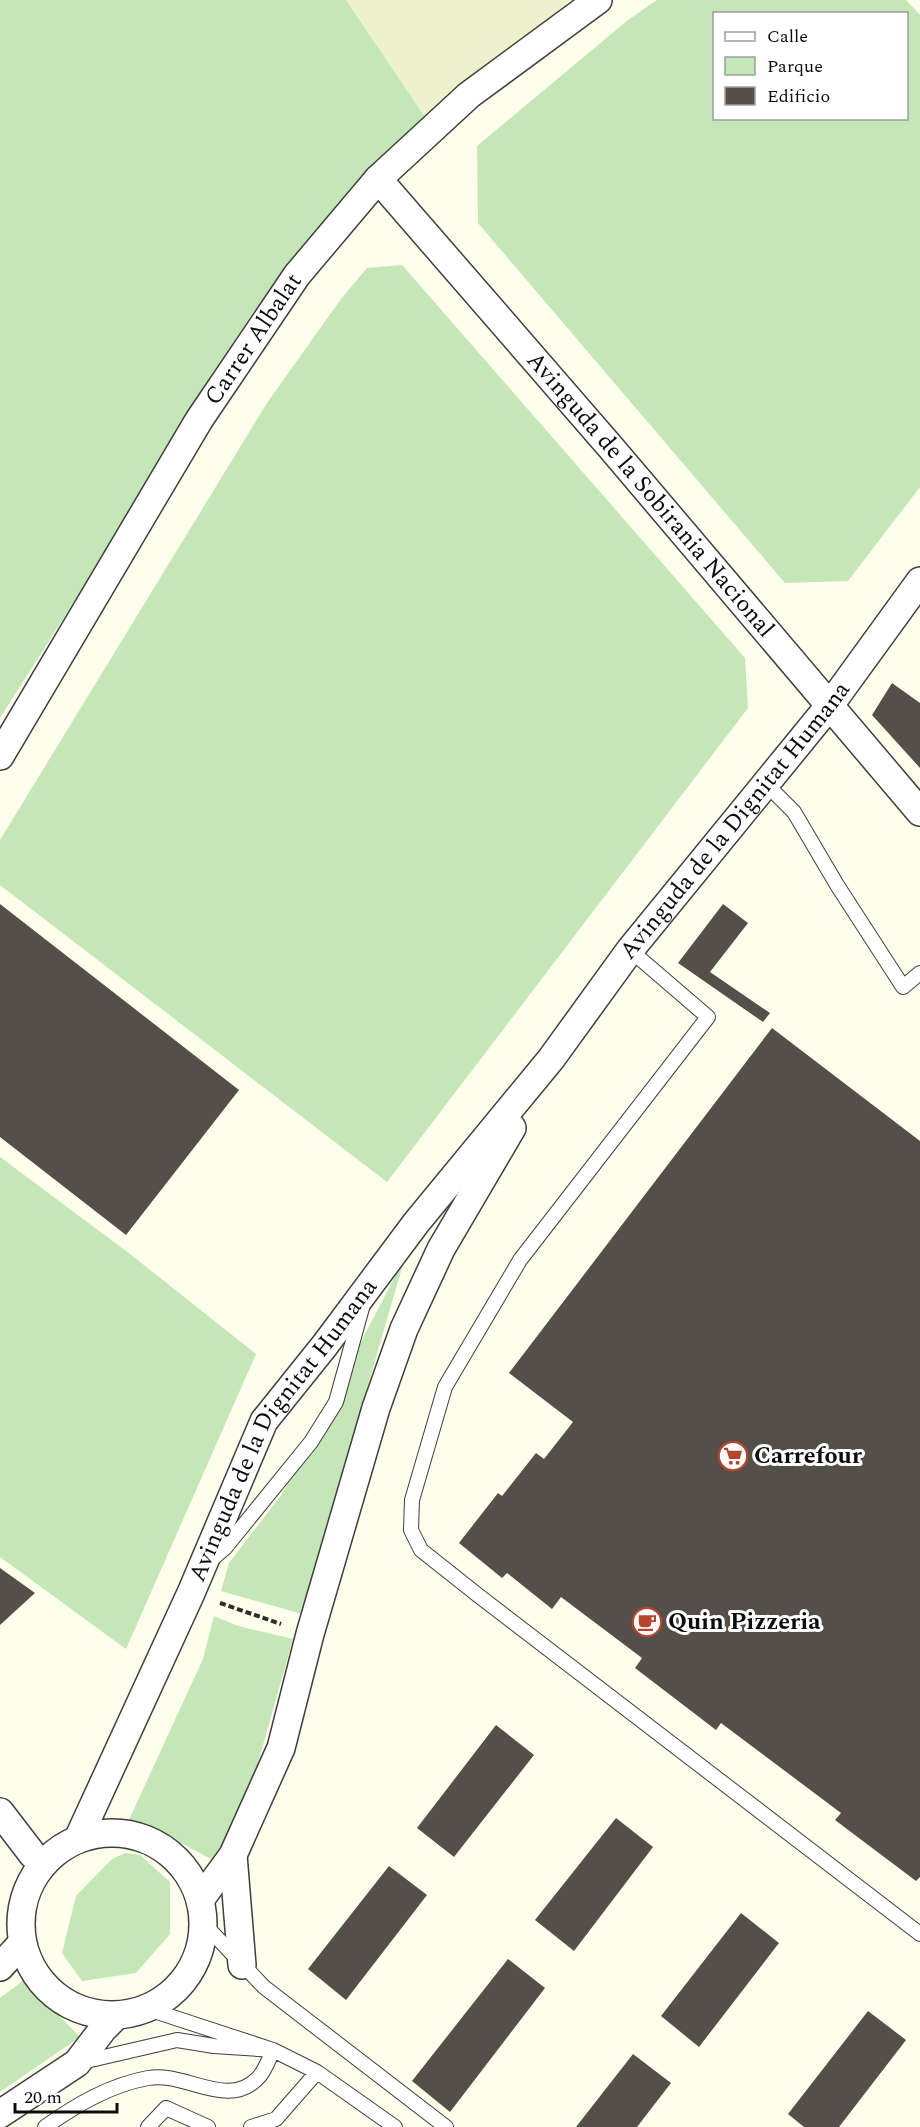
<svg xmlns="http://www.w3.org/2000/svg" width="920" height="2127" font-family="Spectral,serif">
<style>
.farmland{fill:#edf2cd}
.green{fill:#c5e6b7;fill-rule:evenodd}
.building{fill:#545049}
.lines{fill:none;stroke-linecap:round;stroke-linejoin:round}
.service-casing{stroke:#3f3f3f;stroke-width:16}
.minor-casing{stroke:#3f3f3f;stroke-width:30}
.path{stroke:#2e2e2e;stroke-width:4;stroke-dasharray:6 3;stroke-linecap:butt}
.service{stroke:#fff;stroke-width:14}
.minor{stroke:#fff;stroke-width:27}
.labels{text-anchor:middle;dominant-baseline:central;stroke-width:6;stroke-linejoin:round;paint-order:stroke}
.street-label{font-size:24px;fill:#0c0c0c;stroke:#fff}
.poi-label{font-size:24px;font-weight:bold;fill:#0c0c0c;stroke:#fff;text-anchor:start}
</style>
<rect width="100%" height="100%" fill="#fdfeec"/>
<path class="farmland" d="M 346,0 L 571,0 L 425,117 Z"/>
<path class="green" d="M 0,0 L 346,0 L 425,117 L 370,168 L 294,265 L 225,364 L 0,718 Z
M 657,0 L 906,0 L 920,15 L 920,487 L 848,581 L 785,583 L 478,223 L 477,146 L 628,20 ZM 714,14 L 906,14 L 906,118 L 714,118 Z
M 402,265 L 745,658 L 748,708 L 387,1182 L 0,885 L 0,840 L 267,403 L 341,299 L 367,268 Z
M 0,1157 L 130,1254 L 256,1354 L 126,1649 L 0,1557 Z
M 405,1257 L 302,1614 L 221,1591 L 229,1563 L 282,1494 Z
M 214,1616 L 238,1626 L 293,1639 L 243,1816 L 222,1852 L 211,1859 L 164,1834 L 128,1822 L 203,1659 Z
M 125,1853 L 140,1855 L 170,1882 L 170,1934 L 136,1973 L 82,1981 L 62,1953 L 76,1896 L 112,1859 Z
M 24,1980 L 80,2037 L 0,2092 L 0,1998 Z"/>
<path class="building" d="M 892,683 L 920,703 L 920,768 L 872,715 Z
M 0,904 L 239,1090 L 126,1235 L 0,1137 Z
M 723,904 L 748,923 L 710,972 L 770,1013 L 763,1022 L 678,963 Z
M 772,1028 L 920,1141 L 920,1877 L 916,1881 L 835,1820 L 841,1813 L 721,1723 L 716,1730 L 635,1668 L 642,1658 L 561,1597 L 552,1609 L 507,1573 L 502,1578 L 459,1543 L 498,1493 L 502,1496 L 536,1453 L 544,1459 L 573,1422 L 509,1373 Z
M 0,1568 L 35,1593 L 0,1625 Z
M 496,1725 L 534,1755 L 454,1857 L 417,1828 Z
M 616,1818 L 653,1847 L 574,1951 L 535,1920 Z
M 389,1866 L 427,1895 L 346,2000 L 308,1969 Z
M 741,1913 L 779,1943 L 699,2047 L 661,2016 Z
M 508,1959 L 545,1988 L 450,2112 L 412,2081 Z
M 868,2011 L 906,2040 L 839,2127 L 804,2127 L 788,2114 Z
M 633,2054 L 671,2083 L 637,2127 L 576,2127 Z"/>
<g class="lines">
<g class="service-casing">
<path id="service" d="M 766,784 L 794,812 L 837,885 L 903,987 L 920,973
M 630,950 L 708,1017 L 520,1260 L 445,1387 L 412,1500 L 411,1530 L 421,1550 L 479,1596 L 920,1934
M 211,1560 L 225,1548 L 311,1442 L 336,1402 L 362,1308
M 204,1924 L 264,1987 L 446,2127
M 82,2062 L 177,2040 L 214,2046 L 273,2050 L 317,2072 L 395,2127
M 45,2127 C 76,2105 110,2085 148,2078 C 185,2071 227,2110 258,2078 C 265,2071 269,2059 273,2050 L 148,2009
M 148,2127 L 166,2108 L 208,2127
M 251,2127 L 276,2119 L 317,2072"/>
</g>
<g class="minor-casing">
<g id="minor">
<path id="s1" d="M 378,179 L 613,450 L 920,812"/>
<path id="s2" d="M 0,756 L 199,420 L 297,275 L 378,179 L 469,95 L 598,0"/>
<path d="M 0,1812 L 33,1855 L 43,1863"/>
<circle cx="112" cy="1924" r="91"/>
<path id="s3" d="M 78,1839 L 191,1593 L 264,1421 L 325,1345 L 416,1223 L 551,1059 L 630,950 L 830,705 L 920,581"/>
<path d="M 233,1855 L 242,1965"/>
<path d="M 200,1900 L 233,1855 L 281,1748 L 310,1634 L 376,1408 L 404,1329 L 441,1249 L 512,1128"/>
<path d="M 0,1967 L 22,1943"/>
<path d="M 0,2114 L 77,2063 L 103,2029 L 116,2016"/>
</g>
</g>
<path class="path" d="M 220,1603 L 281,1624"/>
<use href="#service" class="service"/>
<use href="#minor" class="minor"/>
</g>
<defs>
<g id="supermarket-ring" transform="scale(1.5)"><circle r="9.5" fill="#fff" stroke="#b4462c" stroke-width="1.5"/><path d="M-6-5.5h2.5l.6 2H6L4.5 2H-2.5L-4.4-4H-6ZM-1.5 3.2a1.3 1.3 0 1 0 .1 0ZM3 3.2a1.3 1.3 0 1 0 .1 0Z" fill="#b4462c"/></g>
<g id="cafe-ring" transform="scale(1.5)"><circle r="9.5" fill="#fff" stroke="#b4462c" stroke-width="1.5"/><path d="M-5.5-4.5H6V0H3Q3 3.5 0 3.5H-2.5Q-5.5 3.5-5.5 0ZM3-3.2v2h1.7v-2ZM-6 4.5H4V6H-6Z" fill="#b4462c"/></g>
</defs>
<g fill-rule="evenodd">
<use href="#supermarket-ring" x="733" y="1456"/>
<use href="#cafe-ring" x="647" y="1622"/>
</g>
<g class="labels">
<g class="street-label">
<text stroke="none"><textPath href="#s2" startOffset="488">Carrer Albalat</textPath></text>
<text stroke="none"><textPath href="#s1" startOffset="417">Avinguda de la Sobirania Nacional</textPath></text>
<text stroke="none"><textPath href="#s3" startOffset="1221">Avinguda de la Dignitat Humana</textPath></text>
<text stroke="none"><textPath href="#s3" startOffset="459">Avinguda de la Dignitat Humana</textPath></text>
</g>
<g class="poi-label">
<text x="754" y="1456">Carrefour</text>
<text x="668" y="1622">Quin Pizzeria</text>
</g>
</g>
<rect x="713" y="12" width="195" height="108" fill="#ffffff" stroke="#9e9e9e" stroke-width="1.5"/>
<rect x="725" y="32" width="30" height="9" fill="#ffffff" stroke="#9e9e9e" stroke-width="1.5"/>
<text x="767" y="42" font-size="18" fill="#0c0c0c">Calle</text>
<rect x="725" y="57" width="30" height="18" fill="#c5e6b7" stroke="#9e9e9e" stroke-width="1.5"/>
<text x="767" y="72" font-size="18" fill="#0c0c0c">Parque</text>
<rect x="725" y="87" width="30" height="18" fill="#545049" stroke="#9e9e9e" stroke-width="1.5"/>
<text x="767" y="102" font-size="18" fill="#0c0c0c">Edificio</text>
<path d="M15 2103v9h102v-9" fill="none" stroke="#0c0c0c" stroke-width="3"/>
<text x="24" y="2103" font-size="18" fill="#0c0c0c" stroke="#ffffff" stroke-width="4.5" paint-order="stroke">20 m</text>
</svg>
